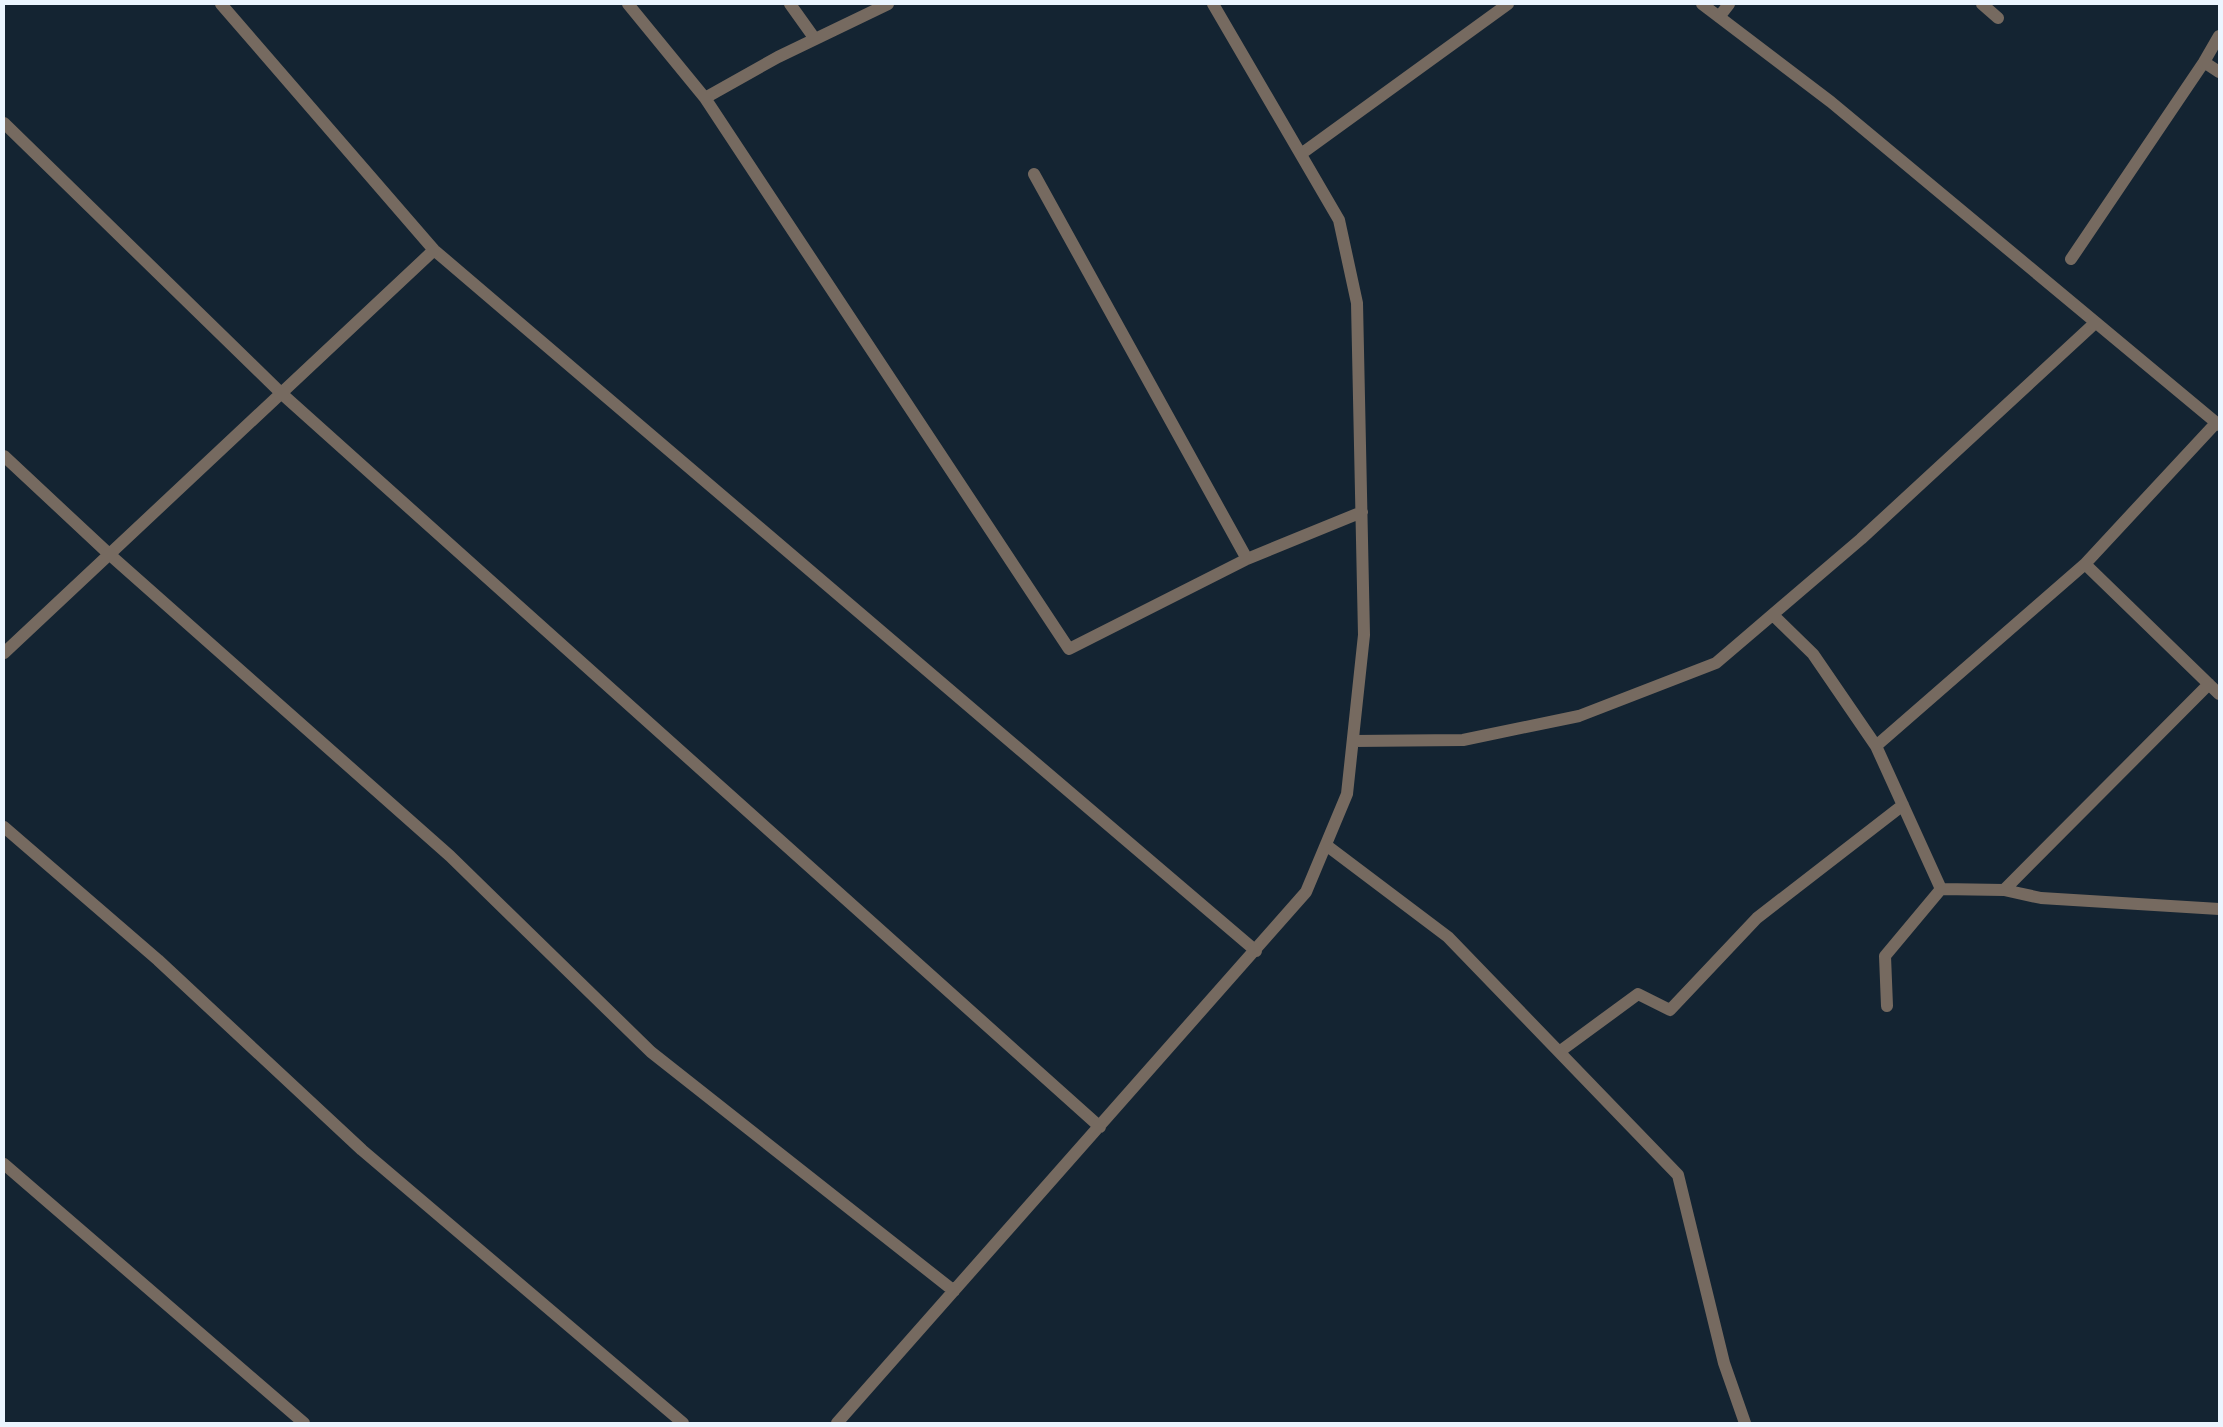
<svg xmlns="http://www.w3.org/2000/svg" width="2223" height="1427" font-family="'Source Serif 4',serif">
<style>
.lines{fill:none;stroke-linecap:round;stroke-linejoin:round}
.minor{stroke:#766a60;stroke-width:12}
</style>
<rect width="100%" height="100%" fill="#142432"/>
<g class="lines">
<path class="minor" d="M 221,4 L 434,250 L 1256,951
M 628,4 L 705,98 L 1069,649 L 1247,559 L 1034,174
M 790,4 L 815,39
M 1702,4 L 1831,102 L 2219,425
M 1982,4 L 1998,18
M 1719,17 L 1729,4
M 2204,62 L 2219,72
M 705,98 L 778,57 L 888,4
M 4,123 L 281,393 L 1100,1127
M 1301,154 L 1508,4
M 2071,259 L 2204,62 L 2219,36
M 2216,423 L 2085,564 L 2219,694
M 4,456 L 109,554 L 450,856 L 651,1052 L 954,1291
M 1247,559 L 1362,512
M 1773,615 L 1813,654 L 1876,746
M 4,653 L 434,250
M 1353,741 L 1463,740 L 1579,716 L 1716,663 L 1861,539 L 2095,323
M 4,827 L 158,960 L 362,1150 L 683,1423
M 1326,845 L 1448,937 L 1678,1175 L 1724,1363 L 1745,1423
M 1941,889 L 1876,746 L 2085,564
M 2004,890 L 2209,684
M 1887,1006 L 1885,956 L 1941,889 L 2004,890 L 2041,898 L 2219,909
M 1559,1052 L 1638,994 L 1670,1010 L 1757,918 L 1903,805
M 4,1164 L 304,1423
M 837,1423 L 1306,892 L 1347,794 L 1364,635 L 1357,303 L 1339,220 L 1213,4"/>
</g>
<rect width="2223" height="1427" fill="none" stroke="#ebf5ff" stroke-width="10"/>
</svg>
